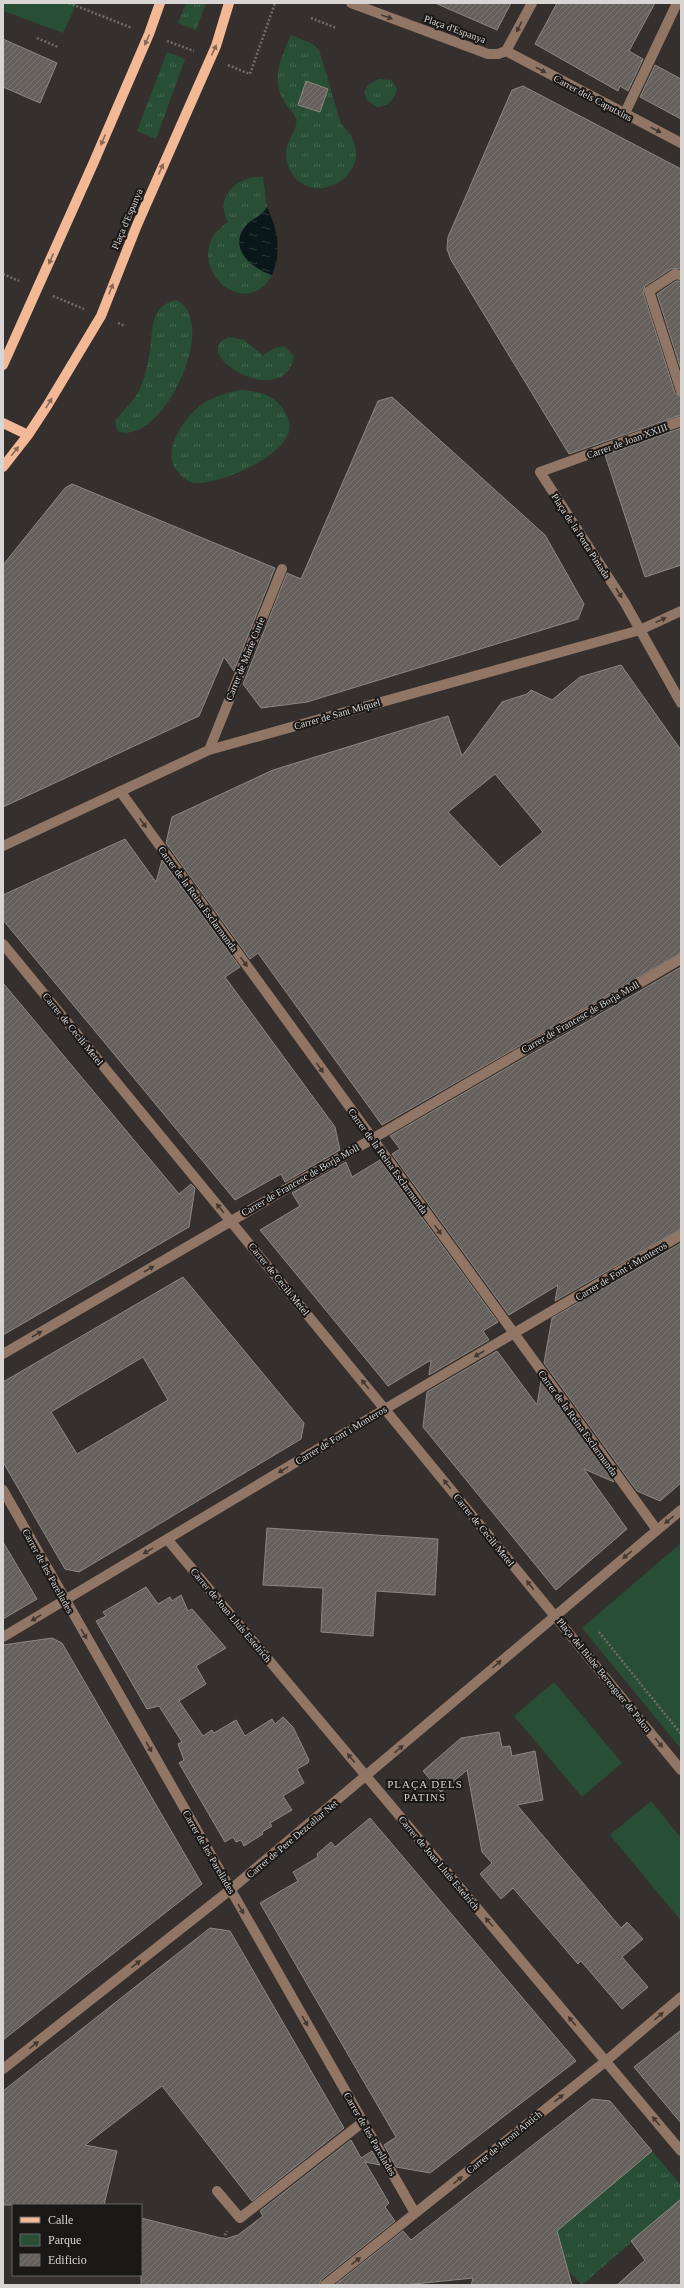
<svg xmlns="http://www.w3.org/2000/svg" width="684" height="2288" font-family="'Times New Roman',serif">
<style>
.grass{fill:url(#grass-tufts)}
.green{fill:#284e35}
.water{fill:url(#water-ripples)}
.building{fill:url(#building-hatch);stroke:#8d8784;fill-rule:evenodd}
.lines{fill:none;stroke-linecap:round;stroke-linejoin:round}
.path{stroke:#716c6a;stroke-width:2.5;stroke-dasharray:2 2;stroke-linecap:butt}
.minor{stroke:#927665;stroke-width:10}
.major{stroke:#f3b996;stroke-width:10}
.oneway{fill:#443932}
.oneway2{fill:#866856}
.labels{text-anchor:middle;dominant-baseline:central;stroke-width:4;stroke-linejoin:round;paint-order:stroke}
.street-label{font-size:10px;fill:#d9d5d4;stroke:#1a1817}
.neighbourhood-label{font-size:11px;letter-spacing:1px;fill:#d6cfcc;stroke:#1a1817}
</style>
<defs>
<pattern id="grass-tufts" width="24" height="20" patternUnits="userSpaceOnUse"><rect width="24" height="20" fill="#284e35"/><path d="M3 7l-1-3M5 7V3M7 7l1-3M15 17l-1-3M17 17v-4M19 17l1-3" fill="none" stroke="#476751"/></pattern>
<pattern id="water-ripples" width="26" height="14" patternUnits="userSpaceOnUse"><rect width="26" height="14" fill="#0a1719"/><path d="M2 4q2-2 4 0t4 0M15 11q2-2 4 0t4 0" fill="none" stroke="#2d383a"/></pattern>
<pattern id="building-hatch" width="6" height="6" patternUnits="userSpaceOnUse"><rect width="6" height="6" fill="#66605d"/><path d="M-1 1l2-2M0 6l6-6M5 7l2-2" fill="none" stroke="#7b7673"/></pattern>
</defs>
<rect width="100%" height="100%" fill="#35302d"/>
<path class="grass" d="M 186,3 L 206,3 L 196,30 L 178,23 Z
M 291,35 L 311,43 L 319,50 L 341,124 C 389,168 308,219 288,165 C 280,143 300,131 296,119 C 294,112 287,108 284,101 C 270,78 282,57 291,35 Z
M 167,52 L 185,59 L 156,139 L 137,131 Z
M 379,79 L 391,80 L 397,89 C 395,99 388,107 377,107 L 367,100 L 364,92 L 369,84 Z
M 253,177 L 263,177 L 267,207 C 261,217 250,219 244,228 C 229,250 253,269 272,275 C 249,317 198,280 210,243 C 212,234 221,227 228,222 C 216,200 231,182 253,177 Z
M 176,300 C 221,319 163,449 117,431 L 115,421 C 123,410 134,401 140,389 C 145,377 148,363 150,350 C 153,328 150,306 176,300 Z
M 229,337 L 244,340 L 263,355 L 275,348 L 284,346 L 294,356 C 285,413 185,353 229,337 Z
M 241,390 C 258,391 273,394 283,409 C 287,415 291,423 289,431 C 284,457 219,485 195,483 C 188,483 182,476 178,472 C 159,452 186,414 204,403 C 216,396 228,392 241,390 Z
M 652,2151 L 681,2185 L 681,2199 L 582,2285 L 568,2270 L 557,2230 Z"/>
<path class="green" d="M 3,3 L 77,3 L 63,33 L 3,11 Z
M 681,1543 L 681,1749 L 582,1628 Z
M 554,1682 L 622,1763 L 582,1797 L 514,1716 Z
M 651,1801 L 681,1838 L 681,1921 L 610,1835 Z"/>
<path class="water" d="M 267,207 C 278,231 282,251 272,275 C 253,269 229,250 244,228 C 250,219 262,217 267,207 Z"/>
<path class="building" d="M 435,3 L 511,3 L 497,30 Z
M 557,3 L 655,3 L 629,51 L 643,59 L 628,91 L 620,86 L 618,91 L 535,44 Z
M 3,39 L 57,63 L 40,103 L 3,87 Z
M 655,65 L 681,79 L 681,119 L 640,97 Z
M 306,81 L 328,89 L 320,112 L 298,105 Z
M 523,86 L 681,169 L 681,268 L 671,269 L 645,286 L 643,292 L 675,393 L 681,397 L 681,415 L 569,454 L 451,260 L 447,249 L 448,237 L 512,90 Z
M 676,281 L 681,281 L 681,370 L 657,294 Z
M 392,397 L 545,535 L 584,604 L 578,619 L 307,702 L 261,708 L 243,684 L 287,573 L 301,579 L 378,401 Z
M 681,428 L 681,565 L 645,577 L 605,455 Z
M 72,484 L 275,568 L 234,671 L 224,657 L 199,716 L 3,807 L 3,565 L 65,488 Z
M 621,665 L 681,750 L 681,953 L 382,1125 L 258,953 L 250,959 L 166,843 L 172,817 L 273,770 L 448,716 L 462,756 L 502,702 L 527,694 L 531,690 L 552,700 L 580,677 ZM 495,774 L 543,832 L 500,867 L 448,812 Z
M 125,839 L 156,882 L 162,860 L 240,967 L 225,977 L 335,1127 L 340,1150 L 285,1182 L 281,1174 L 235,1200 L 3,920 L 3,895 Z
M 681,967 L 681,1229 L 555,1301 L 558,1285 L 509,1315 L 392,1154 L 400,1149 L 390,1136 Z
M 3,983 L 179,1194 L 191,1184 L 195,1188 L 189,1227 L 3,1335 Z
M 380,1160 L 498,1322 L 483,1331 L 489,1340 L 429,1375 L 431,1360 L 388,1386 L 260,1230 L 300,1206 L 292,1193 L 346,1162 L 352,1177 Z
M 681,1243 L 681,1483 L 660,1501 L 637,1491 L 544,1363 L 552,1318 Z
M 183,1277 L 304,1423 L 301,1439 L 79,1572 L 65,1569 L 3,1462 L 3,1382 ZM 143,1357 L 168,1400 L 77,1454 L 51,1412 Z
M 497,1351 L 537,1405 L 541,1381 L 614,1482 L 584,1469 L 627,1529 L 556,1590 L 423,1427 L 427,1392 Z
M 267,1528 L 438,1539 L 435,1595 L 376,1591 L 373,1636 L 321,1632 L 323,1588 L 263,1585 Z
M 3,1542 L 37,1599 L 3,1619 Z
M 146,1587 L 158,1604 L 170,1597 L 172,1601 L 181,1595 L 188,1611 L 192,1609 L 226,1648 L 196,1666 L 206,1684 L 179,1701 L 203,1736 L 212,1730 L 214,1733 L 236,1720 L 245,1736 L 272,1719 L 275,1724 L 283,1717 L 293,1727 L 309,1760 L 308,1763 L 297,1769 L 304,1783 L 283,1796 L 292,1810 L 270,1823 L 272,1826 L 262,1832 L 263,1834 L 244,1846 L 241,1840 L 236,1842 L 233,1837 L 225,1842 L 179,1763 L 184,1760 L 178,1744 L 182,1742 L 159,1706 L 147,1709 L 96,1621 L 106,1616 L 103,1612 Z
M 52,1638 L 62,1643 L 202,1884 L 3,2040 L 3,1645 Z
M 499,1732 L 502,1747 L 510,1746 L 512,1756 L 535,1751 L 543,1800 L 517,1805 L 621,1928 L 627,1922 L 643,1939 L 622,1957 L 648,1987 L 622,2009 L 581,1961 L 578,1964 L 513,1888 L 501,1899 L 480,1874 L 492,1863 L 482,1852 L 467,1770 L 441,1792 L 423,1771 L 461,1738 Z
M 370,1818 L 576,2061 L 430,2173 L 396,2167 L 384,2145 L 396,2137 L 260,1903 L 298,1881 L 293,1872 L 318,1857 L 317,1854 L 331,1842 L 335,1847 Z
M 210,1928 L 230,1931 L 344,2128 L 252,2201 L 162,2086 L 85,2145 L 117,2151 L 104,2205 L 3,2205 L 3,2091 Z
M 681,2030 L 681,2123 L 634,2067 Z
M 592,2099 L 610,2101 L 652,2151 L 557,2231 L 572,2285 L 471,2285 L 473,2278 L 404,2285 L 335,2285 L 403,2231 L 411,2240 Z
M 351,2140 L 361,2158 L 372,2151 L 380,2165 L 365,2162 L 389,2203 L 385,2207 L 395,2221 L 321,2280 L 319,2285 L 141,2285 L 141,2218 L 225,2239 L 238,2235 L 263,2216 L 260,2211 Z
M 681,2199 L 681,2285 L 617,2285 L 645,2260 L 631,2241 Z"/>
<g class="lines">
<path class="path" d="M 69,3 L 132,28
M 311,18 L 336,28
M 37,38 L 58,47
M 167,41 L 194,51
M 228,65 L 250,74 L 275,3
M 3,274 L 19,281
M 53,296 L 84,309
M 118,323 L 125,326
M 599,1632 L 681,1734
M 223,2239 L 227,2231"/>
<path class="minor" d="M 351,3 L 488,54 L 498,54 L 506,51
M 506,51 L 681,143
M 506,51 L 532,3
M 624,115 L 677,3
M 681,275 L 675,274 L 649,291 L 681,391
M 681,421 L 540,472 L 625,603 L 681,703
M 209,750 L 282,569
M 120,791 L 657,1530
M 3,846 L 209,750 L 640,630 L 681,611
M 3,944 L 681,1770
M 3,1354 L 681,959
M 3,1490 L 415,2213
M 167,1539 L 681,2151
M 3,1637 L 385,1409 L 681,1235
M 3,2069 L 230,1890 L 681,1510
M 217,2191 L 240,2218 L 363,2122
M 325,2285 L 606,2061 L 681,1997"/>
<path class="major" d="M 3,365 L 93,164 L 149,34 L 160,3
M 3,423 L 28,435
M 3,467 L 28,435 L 47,406 L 101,316 L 137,225 L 216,46 L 229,3"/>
</g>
<defs><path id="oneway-solid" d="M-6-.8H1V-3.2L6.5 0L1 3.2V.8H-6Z"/></defs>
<g class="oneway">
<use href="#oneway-solid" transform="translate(387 17) rotate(20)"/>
<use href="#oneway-solid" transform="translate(519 27) rotate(118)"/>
<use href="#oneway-solid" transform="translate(541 70) rotate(28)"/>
<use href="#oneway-solid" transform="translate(656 130) rotate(27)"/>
<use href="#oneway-solid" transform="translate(619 593) rotate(57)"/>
<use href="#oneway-solid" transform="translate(661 620) rotate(-24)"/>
<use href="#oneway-solid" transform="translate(143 823) rotate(54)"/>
<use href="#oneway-solid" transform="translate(244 962) rotate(54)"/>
<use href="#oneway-solid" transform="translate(320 1068) rotate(54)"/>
<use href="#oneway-solid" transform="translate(220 1208) rotate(-129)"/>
<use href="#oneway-solid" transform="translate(438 1230) rotate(54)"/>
<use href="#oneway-solid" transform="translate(149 1269) rotate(-30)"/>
<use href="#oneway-solid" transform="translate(37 1334) rotate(-30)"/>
<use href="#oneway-solid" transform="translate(479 1354) rotate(150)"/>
<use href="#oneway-solid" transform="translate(365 1384) rotate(-129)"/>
<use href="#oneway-solid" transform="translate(283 1470) rotate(149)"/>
<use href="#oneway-solid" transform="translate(447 1484) rotate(-129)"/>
<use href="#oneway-solid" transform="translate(669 1520) rotate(141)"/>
<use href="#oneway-solid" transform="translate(148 1551) rotate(149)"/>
<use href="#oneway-solid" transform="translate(627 1555) rotate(140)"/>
<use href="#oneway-solid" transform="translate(530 1585) rotate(-129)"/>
<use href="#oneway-solid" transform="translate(36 1618) rotate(149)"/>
<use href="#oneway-solid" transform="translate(84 1634) rotate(60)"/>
<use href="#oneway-solid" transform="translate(497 1664) rotate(-41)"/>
<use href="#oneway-solid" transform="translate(659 1743) rotate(51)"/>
<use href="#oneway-solid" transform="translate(149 1747) rotate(60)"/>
<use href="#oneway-solid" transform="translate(399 1749) rotate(-41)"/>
<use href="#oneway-solid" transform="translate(351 1758) rotate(-130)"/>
<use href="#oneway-solid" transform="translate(241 1909) rotate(60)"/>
<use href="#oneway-solid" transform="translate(489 1922) rotate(-130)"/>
<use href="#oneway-solid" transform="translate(136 1964) rotate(-38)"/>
<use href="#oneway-solid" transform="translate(659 2016) rotate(-40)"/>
<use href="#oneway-solid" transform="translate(305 2021) rotate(60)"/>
<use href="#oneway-solid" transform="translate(572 2021) rotate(-130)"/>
<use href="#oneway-solid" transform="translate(34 2045) rotate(-38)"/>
<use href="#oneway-solid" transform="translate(559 2098) rotate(-39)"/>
<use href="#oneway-solid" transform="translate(656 2121) rotate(-130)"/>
<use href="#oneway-solid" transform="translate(458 2180) rotate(-39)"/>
<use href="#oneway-solid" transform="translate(356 2261) rotate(-38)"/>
</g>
<g class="oneway2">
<use href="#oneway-solid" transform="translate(147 40) rotate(114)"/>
<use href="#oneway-solid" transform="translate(214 50) rotate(-66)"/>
<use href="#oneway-solid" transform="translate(103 140) rotate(113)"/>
<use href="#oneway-solid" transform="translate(161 169) rotate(-66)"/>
<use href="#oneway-solid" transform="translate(51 259) rotate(114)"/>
<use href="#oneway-solid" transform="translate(111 289) rotate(-68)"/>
<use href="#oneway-solid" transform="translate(49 403) rotate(-59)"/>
<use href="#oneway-solid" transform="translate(15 451) rotate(-52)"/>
</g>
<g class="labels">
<g class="street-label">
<text transform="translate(455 29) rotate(20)">Plaça d'Espanya</text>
<text transform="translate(593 98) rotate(28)">Carrer dels Caputxins</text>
<text transform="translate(127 219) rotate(-67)">Plaça d'Espanya</text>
<text transform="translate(627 441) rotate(-20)">Carrer de Joan XXIII</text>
<text transform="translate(581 536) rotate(57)">Plaça de la Porta Pintada</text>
<text transform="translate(245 659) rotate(-68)">Carrer de Marie Curie</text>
<text transform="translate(337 714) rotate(-16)">Carrer de Sant Miquel</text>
<text transform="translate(198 899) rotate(54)">Carrer de la Reina Esclarmunda</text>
<text transform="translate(580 1017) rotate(-30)">Carrer de Francesc de Borja Moll</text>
<text transform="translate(73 1029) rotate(51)">Carrer de Cecili Metel</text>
<text transform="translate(388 1161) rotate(54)">Carrer de la Reina Esclarmunda</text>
<text transform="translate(300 1180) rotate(-30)">Carrer de Francesc de Borja Moll</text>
<text transform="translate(621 1271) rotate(-31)">Carrer de Font i Monteros</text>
<text transform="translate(279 1279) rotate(51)">Carrer de Cecili Metel</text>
<text transform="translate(578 1423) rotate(54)">Carrer de la Reina Esclarmunda</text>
<text transform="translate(341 1435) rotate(-31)">Carrer de Font i Monteros</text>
<text transform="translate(484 1530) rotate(51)">Carrer de Cecili Metel</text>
<text transform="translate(48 1571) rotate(61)">Carrer de les Parellades</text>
<text transform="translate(231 1615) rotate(50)">Carrer de Joan Lluís Estelrich</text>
<text transform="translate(604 1675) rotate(51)">Plaça del Bisbe Berenguer de Palou</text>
<text transform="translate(292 1839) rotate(-40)">Carrer de Pere Dezcallar Net</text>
<text transform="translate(209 1852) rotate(60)">Carrer de les Parellades</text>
<text transform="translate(439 1863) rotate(50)">Carrer de Joan Lluís Estelrich</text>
<text transform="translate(370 2134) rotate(60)">Carrer de les Parellades</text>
<text transform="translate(504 2142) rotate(-39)">Carrer de Jeroni Antich</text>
</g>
<g class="neighbourhood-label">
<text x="425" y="1784">PLAÇA DELS<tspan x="425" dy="13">PATINS</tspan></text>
</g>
</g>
<rect width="684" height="2288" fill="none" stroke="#d9d5d4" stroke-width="8"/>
<rect x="12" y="2204" width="130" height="72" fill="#1a1817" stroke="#666463"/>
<rect x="20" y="2217" width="20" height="6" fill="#f3b996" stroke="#666463"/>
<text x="48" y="2224" font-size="12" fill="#d9d5d4">Calle</text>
<rect x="20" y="2234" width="20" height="12" fill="#284e35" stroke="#666463"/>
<text x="48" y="2244" font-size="12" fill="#d9d5d4">Parque</text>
<rect x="20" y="2254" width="20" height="12" fill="url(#building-hatch)" stroke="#666463"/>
<text x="48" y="2264" font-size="12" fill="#d9d5d4">Edificio</text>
</svg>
